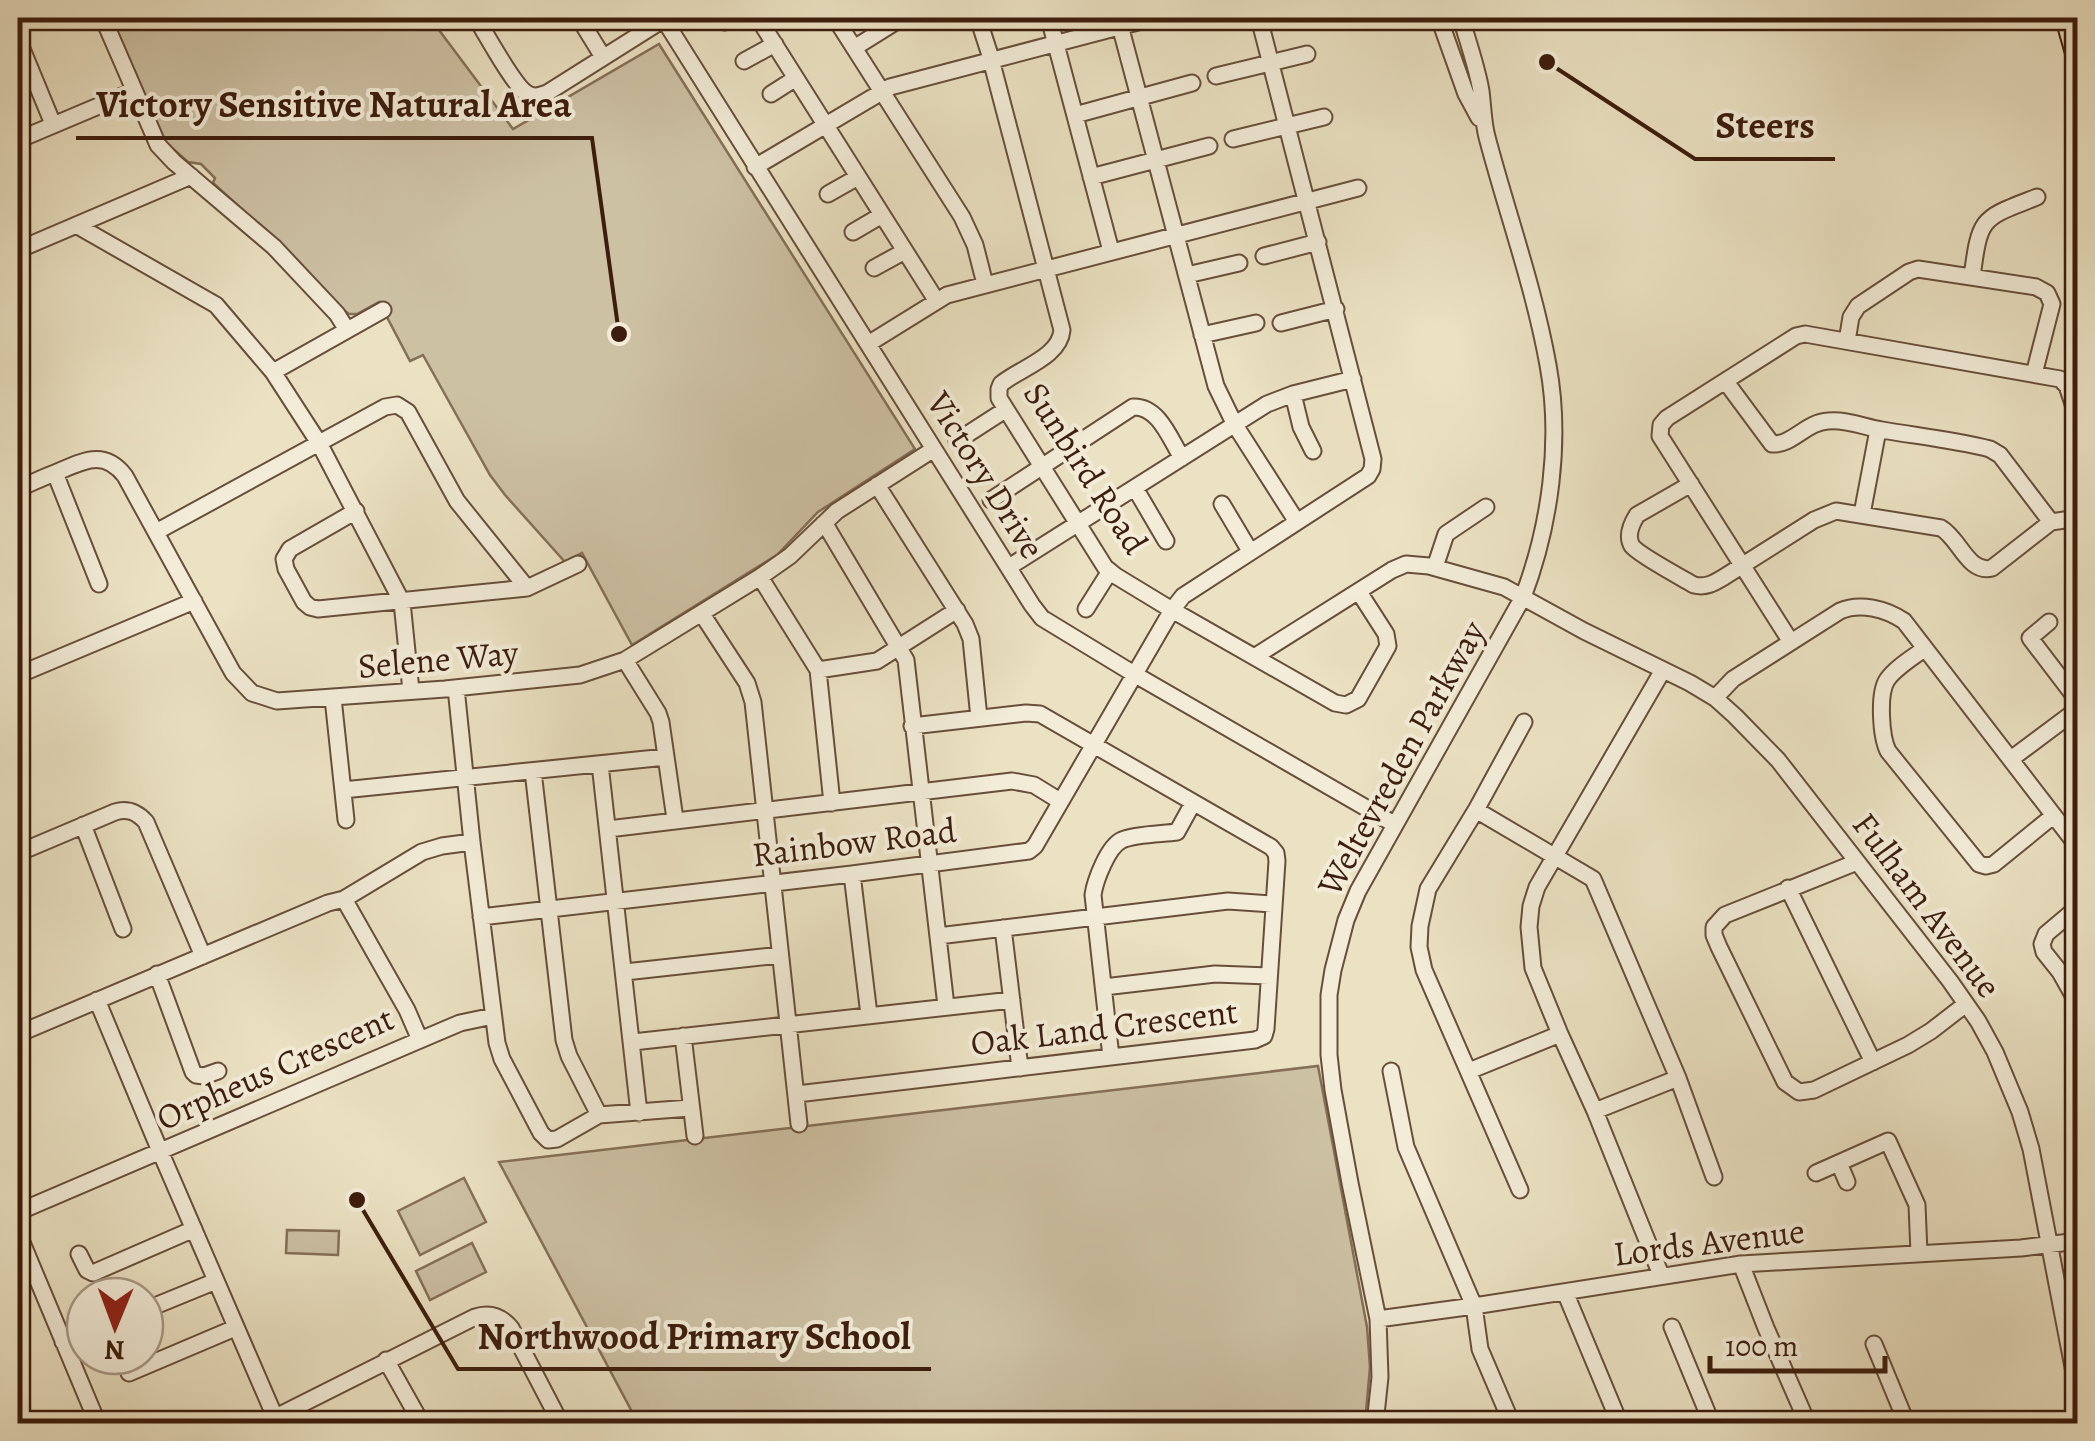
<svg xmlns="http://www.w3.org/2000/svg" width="2095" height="1441" font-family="Alegreya,serif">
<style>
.green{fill:#cdc1a4;stroke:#856f58;stroke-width:2.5}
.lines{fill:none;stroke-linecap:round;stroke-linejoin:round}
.minor-casing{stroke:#684e3a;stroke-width:19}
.major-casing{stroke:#3d1d0d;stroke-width:24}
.minor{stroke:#f2ecd8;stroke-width:15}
.major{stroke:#ebe2c3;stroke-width:20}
.labels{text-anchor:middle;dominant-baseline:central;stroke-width:8;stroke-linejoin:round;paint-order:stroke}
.street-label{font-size:35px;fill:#3d1d0d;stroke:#f2ecd8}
.leader{fill:none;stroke:#3d1d0d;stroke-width:4}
.callout-dot{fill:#3d1d0d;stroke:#f2ecd8;stroke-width:4}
.callout-label{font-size:38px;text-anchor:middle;font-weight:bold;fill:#3d1d0d;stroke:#f2ecd8;stroke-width:8;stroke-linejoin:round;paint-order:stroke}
</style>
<rect width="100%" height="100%" fill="#ebe2c3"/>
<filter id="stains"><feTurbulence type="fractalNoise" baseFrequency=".002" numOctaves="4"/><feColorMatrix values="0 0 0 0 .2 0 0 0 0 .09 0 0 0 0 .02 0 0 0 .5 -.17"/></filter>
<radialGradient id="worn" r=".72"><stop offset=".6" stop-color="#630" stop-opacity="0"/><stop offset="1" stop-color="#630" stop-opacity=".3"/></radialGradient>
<path class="green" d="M 111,18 L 430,18 L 513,129 L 659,44 L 915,449 L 818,512 L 777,555 L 632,645 L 582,553 L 565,562 L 505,495 L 490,475 L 423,355 L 410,361 L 379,302 L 357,314 L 349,314 L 341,308 L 283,246 L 213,183 L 215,178 L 201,164 L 188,162 L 164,141 Z
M 1318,1066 L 1367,1327 L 1370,1367 L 1365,1423 L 638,1423 L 499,1162 Z
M 464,1178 L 486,1222 L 420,1255 L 398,1211 Z
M 287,1230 L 339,1231 L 338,1255 L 286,1253 Z
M 472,1243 L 486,1272 L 430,1300 L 416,1271 Z"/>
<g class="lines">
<g class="minor-casing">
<path id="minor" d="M 103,18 L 158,145 L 174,162 L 274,247 L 337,314 L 347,330
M 476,18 C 486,34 512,82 525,92 C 532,98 539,96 547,93 L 666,18
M 579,18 L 603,57
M 663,18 L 1032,605 L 1042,618 L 1134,674 L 1394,824
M 758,18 L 936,300
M 835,18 L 962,217 L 975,245 L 985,284
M 978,18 L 989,52 L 1062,330 C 1060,357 1020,368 1001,384 L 999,389 L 999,398 L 1105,567 L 1116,576 L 1172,610 L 1335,703 L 1346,705 L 1358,699 L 1388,646 L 1386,634 L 1359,592
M 1049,18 L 1111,251
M 1118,18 L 1216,386 L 1235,425 L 1297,522
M 1439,18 L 1466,94 L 1479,118
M 724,22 L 733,18
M 18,39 L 53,124
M 854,48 L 902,18
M 744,61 L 775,44
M 1216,76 L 1307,54
M 771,94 L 796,78
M 1075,115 L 1192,83
M 1233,139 L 1324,117
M 18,140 L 134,91
M 755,167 L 890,87 L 1153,18
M 1091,177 L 1209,146
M 828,194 L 858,177
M 76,225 L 216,305 L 273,372 L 319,443 L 402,602 L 411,691
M 853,232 L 882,215
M 18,250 L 191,176
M 1264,256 L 1318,242
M 874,268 L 905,251
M 1187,275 L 1239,263
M 1972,277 C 1980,216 1981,219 2037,197
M 1281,323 L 1336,309
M 1202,335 L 1256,323
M 1847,341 L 1851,317 L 1858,306 L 1909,272 L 1918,269 L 2036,287 L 2047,293 L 2052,304 L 2034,374
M 868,344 L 947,295 L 1358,188
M 273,372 L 383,310
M 1726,382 L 1772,444 C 1793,445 1806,422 1828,421 C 1846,419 1864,427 1882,430 C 1917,436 1954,440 1990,449 L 2000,455 L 2051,522
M 1293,394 L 1301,427 L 1313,451
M 957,441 L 1005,410
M 55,473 L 99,584
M 1691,484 L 1637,515 C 1632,523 1626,536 1632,546 C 1639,555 1682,578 1694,585 C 1706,588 1714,583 1724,577 L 1814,520 L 1836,511 L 1941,528 C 1960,539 1968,574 1992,568 L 2051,522 L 2078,518
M 877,485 L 965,624 L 971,639 L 979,718
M 1135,488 L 1166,541
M 18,489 C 31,483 44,477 57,472 C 84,461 104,449 125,476 L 233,673 L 252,693 L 277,701 L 445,689 L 580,675 L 625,660 L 760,577 L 790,556 L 837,511 L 934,449
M 991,500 L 1133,407 C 1159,406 1170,439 1182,458
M 1222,504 L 1250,551
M 356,511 L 290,549 L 284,559 L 286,569 L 304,602 L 310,607 L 318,609 L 527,588 L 578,564
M 1862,514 L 1878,430
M 823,524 L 828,529 L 906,660 L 946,1006
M 156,532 L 385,407 L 397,405 L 408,412 L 457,501 L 527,588
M 1009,567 L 1267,404 L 1293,394 L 1353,379
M 1435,567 L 1446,534 L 1486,507
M 760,577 L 818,670 L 832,803
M 1086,609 L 1110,571
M 702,614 L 747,683 L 753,702 L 799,1124
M 2049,622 L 2030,638 L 2078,701
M 1791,642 L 1660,436 L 1661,425 L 1667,418 L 1796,336 L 1805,334 L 2060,379 L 2067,386 L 2078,419
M 1924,649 C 1912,658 1895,668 1887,680 C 1878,694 1881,737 1888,751 L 1979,864 L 1986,866 L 1994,864 L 2053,816
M 1254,657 L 1392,570 L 1406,564 L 1429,566 L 1504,587 L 1584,631 L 1690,683 L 1715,698 L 1735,716 L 1778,760 L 1950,981 L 1978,1021 L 1995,1052 L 2020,1112 L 2031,1149 L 2078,1393
M 625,660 L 658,713 L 661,722 L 675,819
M 818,670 L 877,661 L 957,610
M 18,675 L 194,601
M 456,688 L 472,842 L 497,1043 L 502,1059 L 541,1133 L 548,1140 L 557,1139 L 599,1115 L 690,1108
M 333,698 L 346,820
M 1715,698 L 1733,679 L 1840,611 C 1860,602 1886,609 1904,621 L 2078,847
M 2011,759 L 2078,709
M 600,764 L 639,1113
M 533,771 L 564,1040 L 569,1056 L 599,1115
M 343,790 L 666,757
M 1476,810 L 1593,879 L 1678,1078 L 1714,1177
M 83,825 L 123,929
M 608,829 L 1012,781 L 1034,785 L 1060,801
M 18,853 L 115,812 C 128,808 137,812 146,822 L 203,956
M 1857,862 L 1725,915 L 1714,927 L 1714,935 L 1719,947 L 1785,1082 L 1799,1092 L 1814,1090 L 1908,1045 L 1931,1031 L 1966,1004
M 852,874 L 869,1015
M 1788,888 L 1873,1062
M 344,899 L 422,852 L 442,846 L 472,842
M 2078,907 L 2046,934 L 2042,944 L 2044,952 L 2060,972 L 2078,1004
M 481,917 L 852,874 L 1029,851 L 1035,846 L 1172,610 L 1183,596 L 1368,476 L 1372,469 L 1373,459 L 1259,18
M 1003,928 L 1020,1068
M 938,936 L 1228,901 L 1273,904
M 625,972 L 780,955
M 157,974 L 193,1072 L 196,1075 L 204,1076 L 218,1071
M 1104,987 L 1215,974 L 1269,976
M 97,1000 L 160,1151 L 275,1417
M 18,1034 L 328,903 L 344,899 L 407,1010 L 420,1040 L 18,1212
M 683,1036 L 695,1136
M 420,1040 L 460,1023 L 493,1016
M 633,1042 L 1012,1000
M 1111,1057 L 1093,895 C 1095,881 1108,846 1122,840 C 1135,834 1162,834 1177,832 L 1193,803
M 1391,1071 L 1406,1147 L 1474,1306 L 1480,1349 L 1512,1424
M 1469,1071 L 1560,1034
M 797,1094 L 1255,1040 L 1264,1036 L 1266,1029 L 1277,861 L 1276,853 L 1271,847 L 1040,714 L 1026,713 L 912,726
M 1595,1111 L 1678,1078
M 1839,1163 L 1847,1182
M 1816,1173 L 1888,1141 L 1917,1205 L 1919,1253
M 1520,1190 L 1424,970 L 1419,947 L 1420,926 L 1428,889 L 1476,810 L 1524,722
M 18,1233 L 98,1424
M 79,1254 L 87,1270 L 93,1273 L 194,1229
M 1741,1264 L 1766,1328 L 1808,1424
M 1661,1275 L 1595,1111 L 1560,1034 L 1533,968 L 1529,927 L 1531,906 L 1537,887 L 1663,670
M 1565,1292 L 1620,1424
M 145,1310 L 216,1281
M 1378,1319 L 1474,1306 L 1741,1264 L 2021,1248 L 2078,1241
M 1672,1327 L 1712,1424
M 63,1342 L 85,1334
M 1874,1344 L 1907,1424
M 386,1360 L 422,1424
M 129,1373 L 235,1328
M 262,1424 L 475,1317 C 490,1312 501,1316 511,1328 L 561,1424
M 1375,1424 L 1380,1377 L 1378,1319 L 1350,1183 L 1333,1090 L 1329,1055 L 1329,995 L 1333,970 L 1346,920 L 1358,891 L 1523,597 C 1550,526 1562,441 1548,365 C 1534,287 1507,213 1487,137 C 1483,122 1483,106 1481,91 C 1477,67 1468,42 1461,18"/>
</g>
<g class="major-casing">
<path id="major" d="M 2066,18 L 2078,60"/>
</g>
<use href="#minor" class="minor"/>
<use href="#major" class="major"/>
</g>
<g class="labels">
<g class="street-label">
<text transform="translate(1086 468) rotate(57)">Sunbird Road</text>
<text transform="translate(986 475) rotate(58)">Victory Drive</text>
<text transform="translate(438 659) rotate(-5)">Selene Way</text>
<text transform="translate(1401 758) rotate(-61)">Weltevreden Parkway</text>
<text transform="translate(854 842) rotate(-7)">Rainbow Road</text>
<text transform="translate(1927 905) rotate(53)">Fulham Avenue</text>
<text transform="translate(1104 1027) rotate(-7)">Oak Land Crescent</text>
<text transform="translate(275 1068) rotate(-24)">Orpheus Crescent</text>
<text transform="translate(1709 1242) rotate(-7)">Lords Avenue</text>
</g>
</g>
<path class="leader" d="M619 334L592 138H76M1547 62L1695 159H1835M357 1200L458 1369H931"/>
<g class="callout-dot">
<circle cx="619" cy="334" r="10"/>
<circle cx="1547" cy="62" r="10"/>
<circle cx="357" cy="1200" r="10"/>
</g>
<g class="callout-label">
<text x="334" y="117">Victory Sensitive Natural Area</text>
<text x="1765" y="138">Steers</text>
<text x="694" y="1349">Northwood Primary School</text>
</g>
<rect width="2095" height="1441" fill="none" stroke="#ebe2c3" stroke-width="60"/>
<rect x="20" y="20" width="2055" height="1401" fill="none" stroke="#3d1d0d" stroke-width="5"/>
<rect x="30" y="30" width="2035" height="1381" fill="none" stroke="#3d1d0d" stroke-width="2.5"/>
<g transform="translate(115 1326) rotate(181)"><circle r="48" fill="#f2ecd8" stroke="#aa9987" stroke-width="2.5"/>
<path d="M0-8L18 38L0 25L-18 38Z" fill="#8f2418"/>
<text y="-15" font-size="28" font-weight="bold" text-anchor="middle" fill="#3d1d0d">N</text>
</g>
<path d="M1710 1356v15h175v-15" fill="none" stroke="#3d1d0d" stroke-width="5"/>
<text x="1725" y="1356" font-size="30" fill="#3d1d0d" stroke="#f2ecd8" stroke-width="8" paint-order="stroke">100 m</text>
<rect width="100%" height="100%" filter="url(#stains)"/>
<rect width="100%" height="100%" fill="url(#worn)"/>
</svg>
